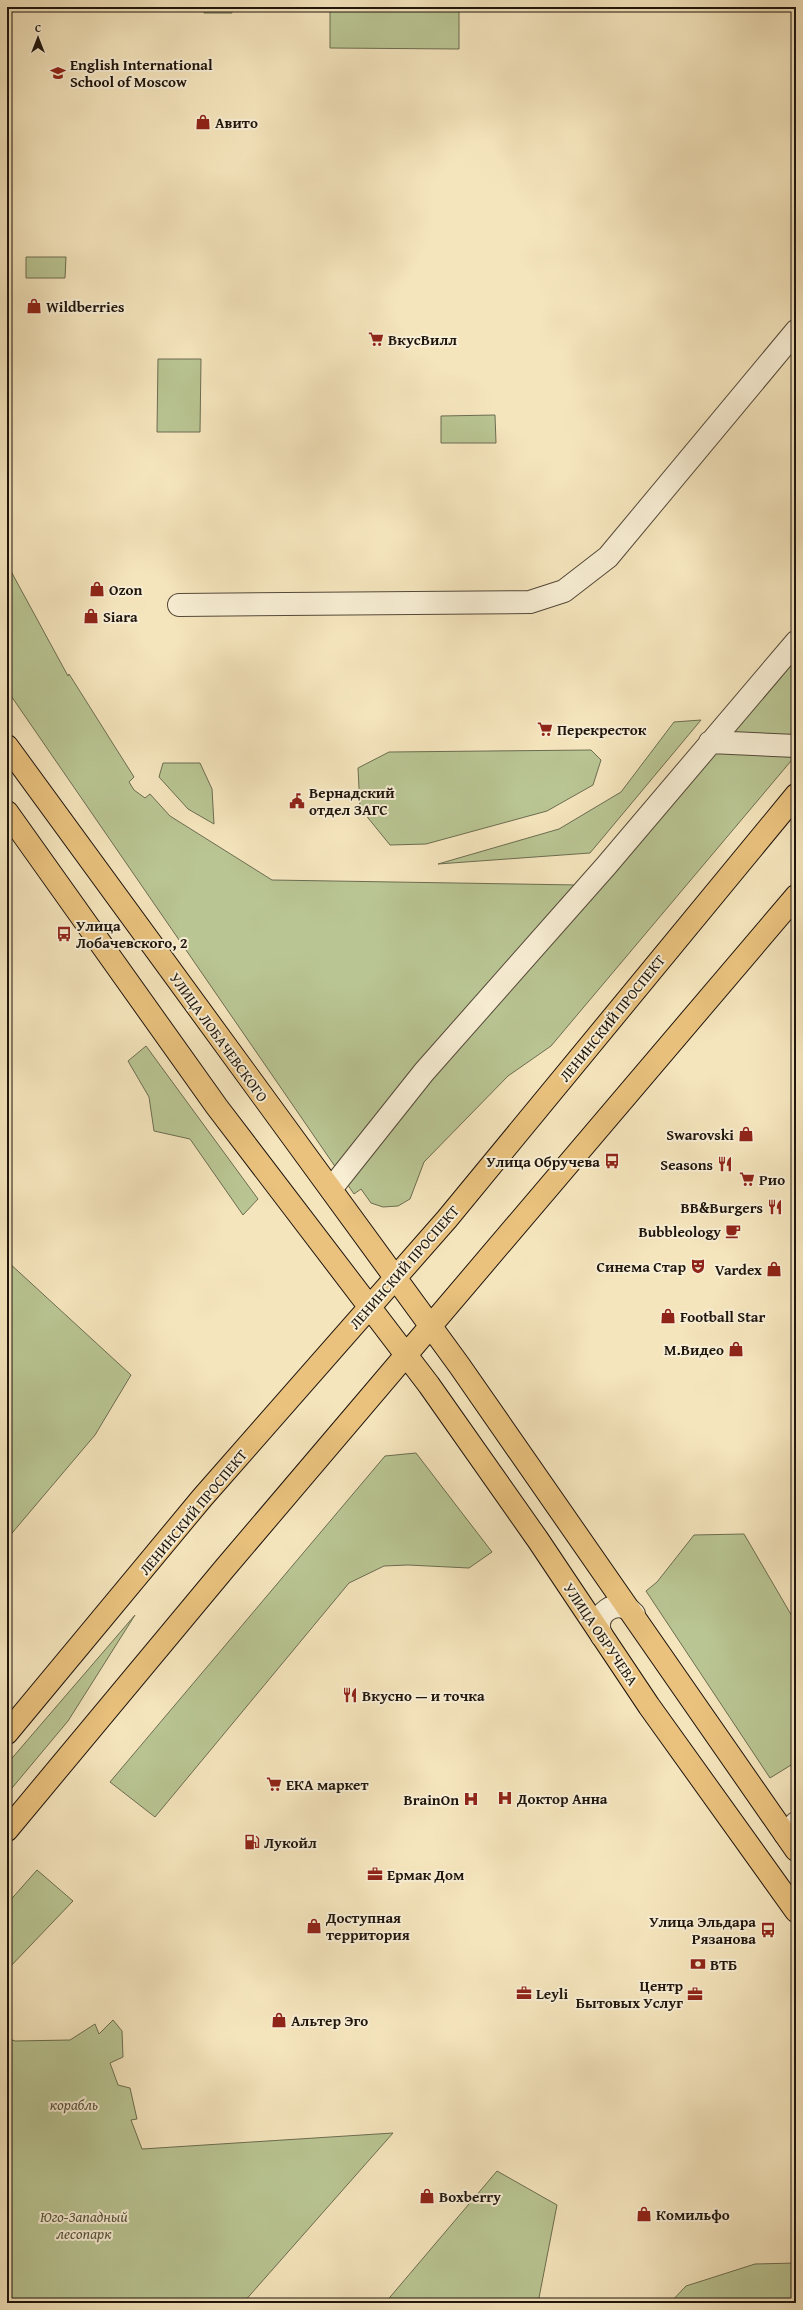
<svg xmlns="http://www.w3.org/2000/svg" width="803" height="2310" font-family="'Gentium Book Plus',serif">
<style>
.green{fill:#b9c593;stroke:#6c6d50}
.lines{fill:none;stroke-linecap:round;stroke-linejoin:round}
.minor-casing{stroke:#544939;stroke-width:24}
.major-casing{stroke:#1e150d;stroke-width:24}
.minor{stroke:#f8eed4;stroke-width:22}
.major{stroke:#eac27e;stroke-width:22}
.labels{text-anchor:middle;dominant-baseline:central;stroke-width:4;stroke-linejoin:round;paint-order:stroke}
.poi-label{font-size:15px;font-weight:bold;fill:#1e150d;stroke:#f8eed4;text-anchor:start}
.street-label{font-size:15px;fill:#1e150d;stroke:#f8eed4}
.park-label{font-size:15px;font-style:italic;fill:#54533c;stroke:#f8eed4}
</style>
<rect width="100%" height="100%" fill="#f5e5bd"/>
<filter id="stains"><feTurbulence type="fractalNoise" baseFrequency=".005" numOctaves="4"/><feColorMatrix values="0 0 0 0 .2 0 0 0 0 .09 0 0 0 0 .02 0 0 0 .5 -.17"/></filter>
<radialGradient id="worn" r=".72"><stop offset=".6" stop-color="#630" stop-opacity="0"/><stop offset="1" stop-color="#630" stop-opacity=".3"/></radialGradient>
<path class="green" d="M 204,7 L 232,7 L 232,13 L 204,13 Z
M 330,7 L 459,7 L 459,49 L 330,48 Z
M 26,257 L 66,257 L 65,278 L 26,278 Z
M 158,359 L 201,359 L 200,432 L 157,432 Z
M 495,415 L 496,443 L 441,443 L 441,416 Z
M 7,564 L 68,676 L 69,674 L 134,777 L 129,782 L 134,790 L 145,798 L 150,794 L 170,816 L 272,880 L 577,885 L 796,653 L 796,755 L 551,1046 L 508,1076 L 424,1162 L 410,1199 L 398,1206 L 383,1207 L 371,1203 L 361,1189 L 354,1194 L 7,690 Z
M 701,720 L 590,853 L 438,864 L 559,829 L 621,792 L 674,722 Z
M 591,750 L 601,760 L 593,785 L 547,811 L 426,844 L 390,845 L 360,808 L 358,768 L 389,752 Z
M 163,763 L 200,763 L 212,789 L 214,824 L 188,809 L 159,777 Z
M 146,1046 L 258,1199 L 243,1215 L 190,1139 L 154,1131 L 149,1097 L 128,1061 Z
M 7,1261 L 131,1375 L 95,1435 L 7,1539 Z
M 416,1453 L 492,1552 L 469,1568 L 408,1565 L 384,1566 L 349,1583 L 155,1817 L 110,1782 L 385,1456 Z
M 744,1534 L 796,1623 L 796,1762 L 770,1778 L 646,1591 L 657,1582 L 694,1535 Z
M 135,1615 L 68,1721 L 7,1794 L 7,1764 Z
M 37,1870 L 73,1901 L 7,1970 L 7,1904 Z
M 113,2020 L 122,2031 L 123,2057 L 110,2063 L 118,2085 L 130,2088 L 137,2119 L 131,2120 L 142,2149 L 393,2133 L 243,2303 L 7,2303 L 7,2038 L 15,2041 L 70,2040 L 95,2024 L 99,2034 Z
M 497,2171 L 557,2205 L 538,2303 L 385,2303 Z
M 796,2263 L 796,2303 L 670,2303 L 686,2286 L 755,2264 Z"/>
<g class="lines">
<g class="minor-casing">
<path id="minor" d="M 179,605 L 530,602 L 564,591 L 608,557 L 796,331
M 710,742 L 796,746
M 331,1189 L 424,1072 L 606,866 L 796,642
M 602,1636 C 590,1615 617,1595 634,1614
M 785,1834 L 796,1823"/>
</g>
<g class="major-casing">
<path id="major" d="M 7,746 L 459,1365 L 796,1850
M 7,812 L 217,1107 L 429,1385 L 538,1540 L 649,1706 L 796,1911
M 7,1733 L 202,1498 L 447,1219 L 796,795
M 7,1830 L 225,1568 L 796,896"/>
</g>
<use href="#minor" class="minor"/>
<use href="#major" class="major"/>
</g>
<defs>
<g id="school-bare" transform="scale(1.2)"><path d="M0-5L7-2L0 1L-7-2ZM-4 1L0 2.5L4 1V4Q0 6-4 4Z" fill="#8f2418" stroke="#f8eed4" stroke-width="2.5" paint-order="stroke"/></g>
<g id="shop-bare" transform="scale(1.2)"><path d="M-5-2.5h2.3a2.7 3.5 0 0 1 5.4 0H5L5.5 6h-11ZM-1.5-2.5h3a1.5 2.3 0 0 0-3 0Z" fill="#8f2418" stroke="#f8eed4" stroke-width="2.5" paint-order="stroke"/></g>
<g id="supermarket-bare" transform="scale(1.2)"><path d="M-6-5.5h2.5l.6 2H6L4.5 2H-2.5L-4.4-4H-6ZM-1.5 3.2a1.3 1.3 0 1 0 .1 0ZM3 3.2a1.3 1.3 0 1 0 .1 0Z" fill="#8f2418" stroke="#f8eed4" stroke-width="2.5" paint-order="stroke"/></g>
<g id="civic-bare" transform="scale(1.2)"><path d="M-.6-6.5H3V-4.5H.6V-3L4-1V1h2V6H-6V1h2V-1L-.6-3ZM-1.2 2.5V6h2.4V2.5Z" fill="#8f2418" stroke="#f8eed4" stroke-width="2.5" paint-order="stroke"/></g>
<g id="bus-bare" transform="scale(1.2)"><path d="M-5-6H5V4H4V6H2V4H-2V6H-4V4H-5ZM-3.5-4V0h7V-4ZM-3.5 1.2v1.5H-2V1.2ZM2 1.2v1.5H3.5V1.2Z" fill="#8f2418" stroke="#f8eed4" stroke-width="2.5" paint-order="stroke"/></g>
<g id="restaurant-bare" transform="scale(1.2)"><path d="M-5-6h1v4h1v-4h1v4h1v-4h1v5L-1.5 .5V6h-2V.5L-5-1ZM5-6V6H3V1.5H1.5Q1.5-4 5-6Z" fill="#8f2418" stroke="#f8eed4" stroke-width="2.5" paint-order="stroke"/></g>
<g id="cafe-bare" transform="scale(1.2)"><path d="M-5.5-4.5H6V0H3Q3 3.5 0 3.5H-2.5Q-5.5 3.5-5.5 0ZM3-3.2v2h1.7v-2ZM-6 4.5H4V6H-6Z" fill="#8f2418" stroke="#f8eed4" stroke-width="2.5" paint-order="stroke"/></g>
<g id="theatre-bare" transform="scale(1.2)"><path d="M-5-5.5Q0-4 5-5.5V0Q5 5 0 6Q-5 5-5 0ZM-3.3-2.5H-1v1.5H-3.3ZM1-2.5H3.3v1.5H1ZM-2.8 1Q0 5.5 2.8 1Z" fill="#8f2418" stroke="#f8eed4" stroke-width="2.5" paint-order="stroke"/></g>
<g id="hospital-bare" transform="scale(1.2)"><path d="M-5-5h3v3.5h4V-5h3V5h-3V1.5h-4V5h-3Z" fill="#8f2418" stroke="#f8eed4" stroke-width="2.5" paint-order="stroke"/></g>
<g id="fuel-bare" transform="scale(1.2)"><path d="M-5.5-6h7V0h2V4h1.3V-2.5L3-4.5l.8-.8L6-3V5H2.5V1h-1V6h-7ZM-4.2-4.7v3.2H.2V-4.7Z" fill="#8f2418" stroke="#f8eed4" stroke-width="2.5" paint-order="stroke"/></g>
<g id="office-bare" transform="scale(1.2)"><path d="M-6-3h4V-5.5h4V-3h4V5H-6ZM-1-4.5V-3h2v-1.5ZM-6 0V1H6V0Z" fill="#8f2418" stroke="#f8eed4" stroke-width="2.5" paint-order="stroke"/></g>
<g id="bank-bare" transform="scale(1.2)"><path d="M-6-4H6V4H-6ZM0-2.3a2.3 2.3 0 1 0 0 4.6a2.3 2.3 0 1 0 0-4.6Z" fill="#8f2418" stroke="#f8eed4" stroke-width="2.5" paint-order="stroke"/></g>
</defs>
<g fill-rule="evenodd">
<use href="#school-bare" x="58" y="73"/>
<use href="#shop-bare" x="203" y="122"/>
<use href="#shop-bare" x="34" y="306"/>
<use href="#supermarket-bare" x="376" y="339"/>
<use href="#shop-bare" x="97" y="589"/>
<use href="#shop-bare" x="91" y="616"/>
<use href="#supermarket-bare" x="545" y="729"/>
<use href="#civic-bare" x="297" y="801"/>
<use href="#bus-bare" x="64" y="934"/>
<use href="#shop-bare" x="746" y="1134"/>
<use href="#bus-bare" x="612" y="1161"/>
<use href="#restaurant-bare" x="725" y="1164"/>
<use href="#supermarket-bare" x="747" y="1179"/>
<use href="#restaurant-bare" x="775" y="1207"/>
<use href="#cafe-bare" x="733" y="1231"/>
<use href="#theatre-bare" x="698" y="1266"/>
<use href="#shop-bare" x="774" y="1269"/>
<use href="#shop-bare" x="668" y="1316"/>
<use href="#shop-bare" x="736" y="1349"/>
<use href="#restaurant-bare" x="350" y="1695"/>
<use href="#supermarket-bare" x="274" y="1784"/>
<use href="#hospital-bare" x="505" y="1798"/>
<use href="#hospital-bare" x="471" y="1799"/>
<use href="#fuel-bare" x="252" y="1842"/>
<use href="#office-bare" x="375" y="1874"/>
<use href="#shop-bare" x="314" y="1926"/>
<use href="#bus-bare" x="768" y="1930"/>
<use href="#bank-bare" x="698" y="1964"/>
<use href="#office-bare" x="524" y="1993"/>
<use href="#office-bare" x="695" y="1994"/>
<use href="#shop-bare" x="279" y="2020"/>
<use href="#shop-bare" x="427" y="2196"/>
<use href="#shop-bare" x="644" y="2214"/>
</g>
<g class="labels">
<g class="poi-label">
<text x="70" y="64">English International<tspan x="70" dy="17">School of Moscow</tspan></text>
<text x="215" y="122">Авито</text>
<text x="46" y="306">Wildberries</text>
<text x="388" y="339">ВкусВилл</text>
<text x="109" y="589">Ozon</text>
<text x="103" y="616">Siara</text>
<text x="557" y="729">Перекресток</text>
<text x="309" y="792">Вернадский<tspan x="309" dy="17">отдел ЗАГС</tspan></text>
<text x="76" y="925">Улица<tspan x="76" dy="17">Лобачевского, 2</tspan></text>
<text x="734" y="1134" text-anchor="end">Swarovski</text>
<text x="600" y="1161" text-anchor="end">Улица Обручева</text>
<text x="713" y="1164" text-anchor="end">Seasons</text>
<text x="759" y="1179">Рио</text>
<text x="763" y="1207" text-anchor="end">BB&amp;Burgers</text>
<text x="721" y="1231" text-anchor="end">Bubbleology</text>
<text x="686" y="1266" text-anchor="end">Синема Стар</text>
<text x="762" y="1269" text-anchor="end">Vardex</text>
<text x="680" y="1316">Football Star</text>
<text x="724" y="1349" text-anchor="end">М.Видео</text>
<text x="362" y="1695">Вкусно — и точка</text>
<text x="286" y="1784">ЕКА маркет</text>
<text x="517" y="1798">Доктор Анна</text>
<text x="459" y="1799" text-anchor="end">BrainOn</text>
<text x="264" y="1842">Лукойл</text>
<text x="387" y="1874">Ермак Дом</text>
<text x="326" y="1917">Доступная<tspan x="326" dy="17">территория</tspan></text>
<text x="756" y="1921" text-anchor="end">Улица Эльдара<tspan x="756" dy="17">Рязанова</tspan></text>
<text x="710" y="1964">ВТБ</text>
<text x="683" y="1985" text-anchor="end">Центр<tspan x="683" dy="17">Бытовых Услуг</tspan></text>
<text x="536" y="1993">Leyli</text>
<text x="291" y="2020">Альтер Эго</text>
<text x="439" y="2196">Boxberry</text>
<text x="656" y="2214">Комильфо</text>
</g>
<g class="street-label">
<text transform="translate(612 1018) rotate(-51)">ЛЕНИНСКИЙ ПРОСПЕКТ</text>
<text transform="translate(219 1037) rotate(54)">УЛИЦА ЛОБАЧЕВСКОГО</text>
<text transform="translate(404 1267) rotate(-49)">ЛЕНИНСКИЙ ПРОСПЕКТ</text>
<text transform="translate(193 1512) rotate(-50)">ЛЕНИНСКИЙ ПРОСПЕКТ</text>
<text transform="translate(601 1634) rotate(56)">УЛИЦА ОБРУЧЕВА</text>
</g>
<g class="park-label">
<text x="74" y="2104">корабль</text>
<text x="84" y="2216">Юго-Западный<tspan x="84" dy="17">лесопарк</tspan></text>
</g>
</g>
<rect width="803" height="2310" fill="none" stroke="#f5e5bd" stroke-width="24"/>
<rect x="8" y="8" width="787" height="2294" fill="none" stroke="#1e150d" stroke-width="2"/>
<rect x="12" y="12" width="779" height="2286" fill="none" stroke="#1e150d"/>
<g transform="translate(38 38)" stroke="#f8eed4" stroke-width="3" paint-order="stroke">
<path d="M0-3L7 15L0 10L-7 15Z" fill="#1e150d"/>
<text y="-6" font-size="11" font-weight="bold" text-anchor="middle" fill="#1e150d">С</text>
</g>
<rect width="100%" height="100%" filter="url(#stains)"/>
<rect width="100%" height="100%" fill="url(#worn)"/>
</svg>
